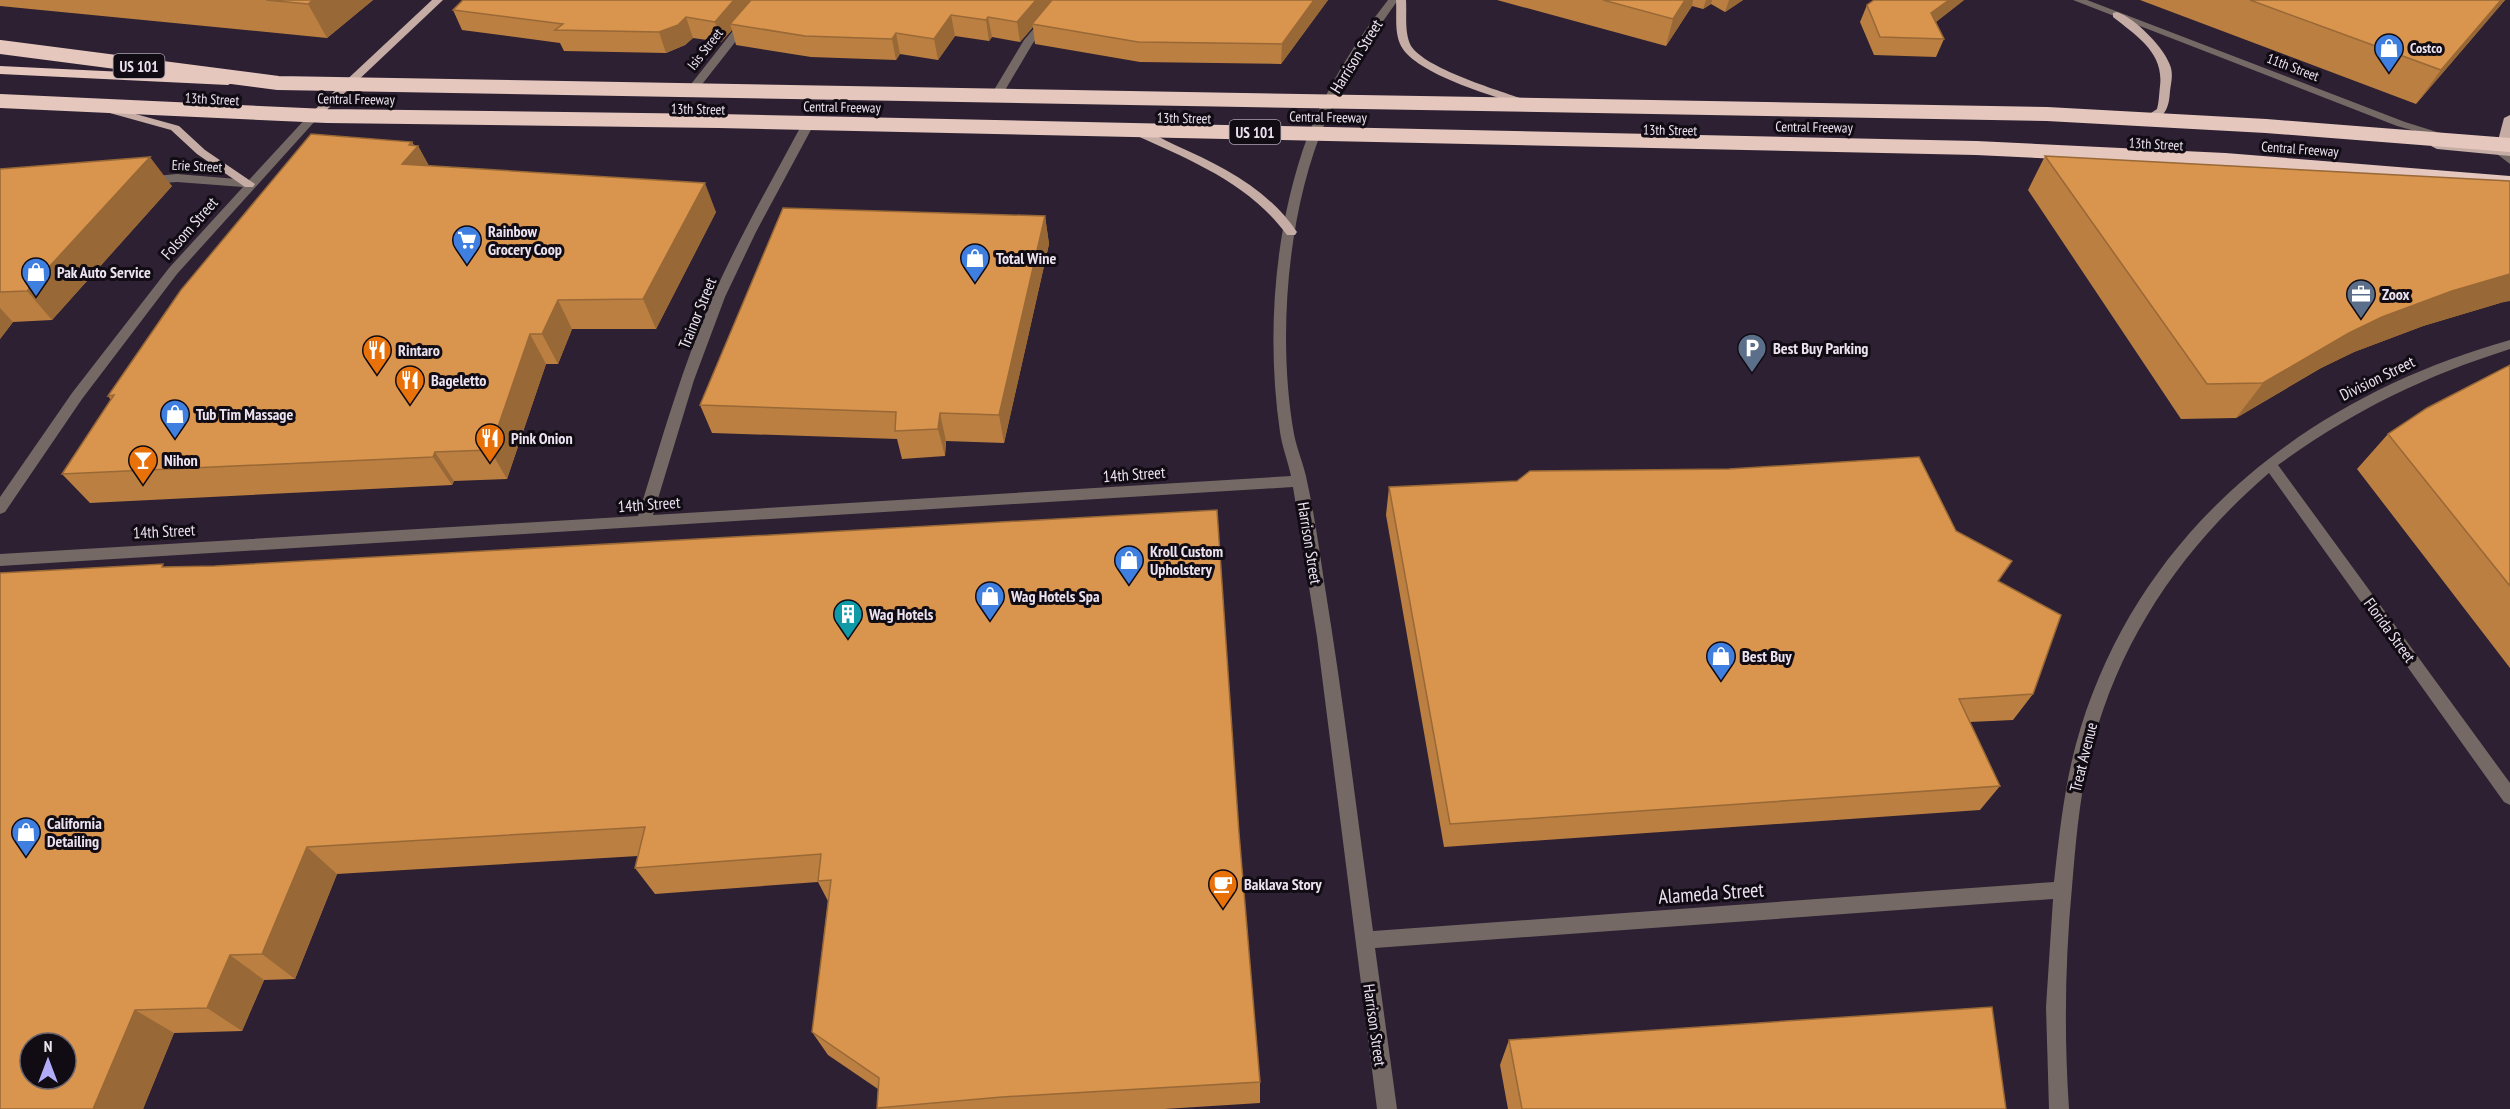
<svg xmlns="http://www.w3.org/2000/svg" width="2510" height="1109" font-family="'PT Sans Narrow',sans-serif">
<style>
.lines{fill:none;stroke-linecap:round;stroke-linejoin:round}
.minor{fill:#756965;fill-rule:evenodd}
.major{fill:#c5aca4;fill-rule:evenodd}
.highway{fill:#e5c7bd;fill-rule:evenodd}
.highway-bridge{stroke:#e5c7bd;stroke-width:14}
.wall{fill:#bb7f42}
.shaded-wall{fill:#986836}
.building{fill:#d9944d;stroke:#986836;stroke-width:1.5;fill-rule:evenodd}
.labels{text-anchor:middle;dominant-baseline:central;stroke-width:6;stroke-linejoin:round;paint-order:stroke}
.far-poi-label{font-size:14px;font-weight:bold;fill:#ebe3f0;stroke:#110c14;text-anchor:start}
.far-street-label{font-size:14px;fill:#ebe3f0;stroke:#110c14}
.shield{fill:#110c14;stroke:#aaa2ae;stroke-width:1.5}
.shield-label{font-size:15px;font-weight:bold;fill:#ebe3f0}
.street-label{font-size:16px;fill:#ebe3f0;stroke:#110c14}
.poi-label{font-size:16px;font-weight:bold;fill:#ebe3f0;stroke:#110c14;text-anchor:start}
.near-street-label{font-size:20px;fill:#ebe3f0;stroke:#110c14}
</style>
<rect width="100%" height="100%" fill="#2c2032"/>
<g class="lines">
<path class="minor" d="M 761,0 L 772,0 L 747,27 L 696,92 L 688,92 L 688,88 L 739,23 Z
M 1058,0 L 1068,0 L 1033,43 L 1001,97 L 993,97 L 991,95 L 1024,40 Z
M 1388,0 L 1398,0 C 1371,38 1344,76 1326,120 C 1287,211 1277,338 1294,434 C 1297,450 1304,465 1307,481 C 1314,513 1319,547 1324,581 C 1343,697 1357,814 1373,931 L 2054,882 C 2059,836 2064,789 2076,744 C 2134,533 2306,397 2510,340 L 2510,349 C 2422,377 2353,411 2278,465 L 2510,783 L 2510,805 L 2504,802 L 2269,473 C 2185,545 2122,635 2093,743 C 2080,789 2076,839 2072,887 C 2065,961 2064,1035 2069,1109 L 2049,1109 L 2046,1007 L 2053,899 L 1375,948 L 1397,1109 L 1377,1109 L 1317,637 L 1293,487 L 0,566 L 0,554 L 638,516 C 661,442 682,367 713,296 C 739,238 771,182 801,126 L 807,123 L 813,126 L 756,232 L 725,297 L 694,380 L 653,515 L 1291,476 C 1288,461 1282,447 1280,432 C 1266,336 1274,229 1307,138 C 1326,88 1355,42 1388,0 Z
M 2073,0 L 2087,0 L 2405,122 L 2453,137 L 2447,140 L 2397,126 Z
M 312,115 L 316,116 L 316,120 L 177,274 L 82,399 L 5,512 L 0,514 L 0,497 L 72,393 L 169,268 L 243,187 L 177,182 L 148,184 L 144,183 L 144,177 L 177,174 L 249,180 L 308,116 Z
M 2487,145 L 2505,150 L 2510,154 L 2510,164 L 2497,154 L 2483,150 L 2483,146 Z"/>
<path class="major" d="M 432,0 L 443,0 L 316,120 L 308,120 L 308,116 Z
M 1396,0 L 1406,0 C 1407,14 1404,33 1411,46 C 1427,70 1504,92 1532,102 L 1532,106 L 1524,106 C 1493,96 1416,74 1401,46 C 1394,33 1397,14 1396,0 Z
M 2117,12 C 2135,18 2166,49 2171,68 C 2173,76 2171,83 2170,91 C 2169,110 2164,119 2145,124 L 2139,121 L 2157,109 C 2159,102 2159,94 2160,86 C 2164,53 2137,36 2113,17 L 2113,13 Z
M 103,105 L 179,126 L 205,150 L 255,184 L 253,187 L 245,187 L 197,154 L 171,130 L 99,110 L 99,106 Z
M 2510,115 L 2510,140 L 2507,149 L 2510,150 L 2510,156 L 2437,149 L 2431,146 L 2437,143 L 2496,148 L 2504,118 Z
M 1137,129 C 1150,132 1163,139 1175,145 C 1222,166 1268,189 1297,232 L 1295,235 L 1287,235 C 1249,183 1190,160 1133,134 L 1133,130 Z"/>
<path class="highway" d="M 0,66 L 228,77 L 235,81 L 228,85 L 0,74 Z"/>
<path class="highway-bridge" d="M 0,47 L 278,83 L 2047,114 L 2266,126 L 2510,145
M 0,101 L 327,116 L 718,121 L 1976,148 L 2225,160 L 2510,183"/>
</g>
<path class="wall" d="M 0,0 L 373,0 L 327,38 L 0,6 Z
M 1328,0 L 1281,64 L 1140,62 L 1035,44 L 1033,27 L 1020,42 L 992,37 L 989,41 L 955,36 L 938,60 L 900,54 L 896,60 L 811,57 L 736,45 L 732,30 L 721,42 L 693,38 L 685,45 L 666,53 L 564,51 L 560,43 L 462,30 L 453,10 Z
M 1497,0 L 1743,0 L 1725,12 L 1711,4 L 1703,9 L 1692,6 L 1666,46 Z
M 1874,0 L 1964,0 L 1936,22 L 1944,39 L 1936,57 L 1874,55 L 1860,22 L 1867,5 Z
M 2140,0 L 2505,0 L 2416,104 Z
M 412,142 L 414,145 L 418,146 L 429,166 L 716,212 L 656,329 L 572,329 L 558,364 L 546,364 L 507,479 L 454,481 L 452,485 L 90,503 L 62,474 L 111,400 L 108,396 Z
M 2045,156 L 2500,303 L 2423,326 L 2354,352 L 2321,368 L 2236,418 L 2181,419 L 2028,190 Z
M 0,169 L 172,186 L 52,320 L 13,322 L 0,339 Z
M 1045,216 L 1049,244 L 1004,443 L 946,441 L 945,456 L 902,459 L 897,439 L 712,433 L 700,405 Z
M 2510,365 L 2510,668 L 2357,469 L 2388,434 Z
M 1389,487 L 1956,531 L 1998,581 L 2033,694 L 2013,720 L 1970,722 L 2000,786 L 1980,810 L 1444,847 L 1386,515 Z
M 167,567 L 1239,833 L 1260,1082 L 1260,1103 L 1164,1109 L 877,1109 L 878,1089 L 828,1055 L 812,1032 L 828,901 L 818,882 L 655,894 L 635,868 L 638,856 L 337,874 L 295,979 L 264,980 L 242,1031 L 174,1033 L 143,1109 L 0,1109 Z
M 1509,1040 L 2006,1109 L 1508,1109 L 1500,1065 Z"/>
<path class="shaded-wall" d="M 313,0 L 373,0 L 327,38 L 308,4 Z
M 734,0 L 758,0 L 730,24 L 732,30 L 721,42 L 715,22 Z
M 1036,0 L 1055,0 L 1032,24 L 1033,27 L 1020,42 L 1017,22 Z
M 1314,0 L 1328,0 L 1281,64 L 1282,44 Z
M 1685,0 L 1693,0 L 1692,6 L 1666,46 L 1673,19 Z
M 1706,0 L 1712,0 L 1711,4 L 1703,9 Z
M 1729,0 L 1743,0 L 1725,12 Z
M 1949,0 L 1964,0 L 1924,31 L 1931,13 Z
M 2501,0 L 2505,0 L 2416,104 L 2441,70 Z
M 951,15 L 955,36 L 938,60 L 934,39 Z
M 686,17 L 693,38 L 685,45 L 666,53 L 659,32 Z
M 988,17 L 992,37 L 989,41 L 986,20 Z
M 896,33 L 900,54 L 896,60 L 892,39 Z
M 412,142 L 415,148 L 418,146 L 434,175 L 402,164 L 409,145 Z
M 150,157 L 172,186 L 52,320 L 27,291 Z
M 705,183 L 716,212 L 656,329 L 643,299 Z
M 1045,216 L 1049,244 L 1004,443 L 999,415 Z
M 2510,274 L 2510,301 L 2500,303 L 2423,326 L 2354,352 L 2321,368 L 2236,418 L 2263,383 L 2349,333 L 2382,317 L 2452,291 Z
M 558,300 L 572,329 L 558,364 L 542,334 Z
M 0,308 L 13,322 L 0,339 Z
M 530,334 L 546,364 L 507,479 L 490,450 Z
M 940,413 L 946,441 L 945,456 L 938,429 Z
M 435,452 L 454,481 L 452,485 L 433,457 Z
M 307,847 L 337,874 L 295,979 L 262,954 Z
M 230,955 L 264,980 L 242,1031 L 207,1008 Z
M 135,1010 L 174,1033 L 143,1109 L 93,1109 Z"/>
<path class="building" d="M 266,0 L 313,0 L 308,4 Z
M 463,0 L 734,0 L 715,22 L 686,17 L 678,25 L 659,32 L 555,30 L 563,24 L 453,10 Z
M 751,0 L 1036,0 L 1017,22 L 988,17 L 986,20 L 951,15 L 934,39 L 896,33 L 892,39 L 805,36 L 730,24 Z
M 1052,0 L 1314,0 L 1282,44 L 1138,42 L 1032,24 Z
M 1603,0 L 1685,0 L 1673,19 Z
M 1874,0 L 1949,0 L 1931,13 L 1944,39 L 1880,37 L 1867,5 Z
M 2250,0 L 2501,0 L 2441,70 Z
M 311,134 L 412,142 L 409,145 L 418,146 L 402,164 L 705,183 L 643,299 L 558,300 L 542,334 L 530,334 L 490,450 L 435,452 L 433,457 L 62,474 L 114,395 L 108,396 L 181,290 Z
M 2045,156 L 2510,181 L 2510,274 L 2452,291 L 2382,317 L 2349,333 L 2263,383 L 2207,384 Z
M 150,157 L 27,291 L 0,292 L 0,169 Z
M 783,208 L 1045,216 L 999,415 L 940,413 L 938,429 L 895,431 L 896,412 L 700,405 Z
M 2510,365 L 2510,586 L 2388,434 L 2427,408 Z
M 1919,457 L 1956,531 L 2012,561 L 1998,581 L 2061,615 L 2033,694 L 1959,699 L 2000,786 L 1450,824 L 1389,487 L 1517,481 L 1530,471 L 1729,469 Z
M 1217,510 L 1239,833 L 1260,1082 L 1002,1097 L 877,1108 L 879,1078 L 812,1032 L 831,880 L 818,881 L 821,854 L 635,868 L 645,827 L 307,847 L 262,954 L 230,955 L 207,1008 L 135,1010 L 93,1109 L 0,1109 L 0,573 L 163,564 L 162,567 L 215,566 ZM 30,1043 L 66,1043 L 66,1079 L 30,1079 Z
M 1992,1007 L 2006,1109 L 1522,1109 L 1509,1040 Z"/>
<defs>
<g id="shop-pin" transform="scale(1.5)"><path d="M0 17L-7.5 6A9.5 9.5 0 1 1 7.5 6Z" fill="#3f7fe0" stroke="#110c14"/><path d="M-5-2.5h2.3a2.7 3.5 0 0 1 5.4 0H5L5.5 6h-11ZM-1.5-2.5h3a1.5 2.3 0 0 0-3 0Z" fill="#fff"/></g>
<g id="supermarket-pin" transform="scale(1.5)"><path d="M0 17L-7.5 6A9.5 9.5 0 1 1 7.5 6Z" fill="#3f7fe0" stroke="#110c14"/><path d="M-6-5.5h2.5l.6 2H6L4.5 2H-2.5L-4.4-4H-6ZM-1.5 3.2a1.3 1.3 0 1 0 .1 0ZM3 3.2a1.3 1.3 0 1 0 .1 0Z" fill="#fff"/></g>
<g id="office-pin" transform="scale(1.5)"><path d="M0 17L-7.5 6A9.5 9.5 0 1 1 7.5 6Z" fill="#5c6f8a" stroke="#110c14"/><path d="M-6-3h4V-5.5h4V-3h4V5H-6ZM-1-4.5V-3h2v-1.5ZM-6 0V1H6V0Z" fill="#fff"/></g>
<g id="parking-pin" transform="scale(1.5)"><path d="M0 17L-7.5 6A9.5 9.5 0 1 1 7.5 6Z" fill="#5c6f8a" stroke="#110c14"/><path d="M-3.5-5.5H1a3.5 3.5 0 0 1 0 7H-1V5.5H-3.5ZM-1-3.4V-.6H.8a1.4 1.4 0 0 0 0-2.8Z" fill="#fff"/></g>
<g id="restaurant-pin" transform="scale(1.5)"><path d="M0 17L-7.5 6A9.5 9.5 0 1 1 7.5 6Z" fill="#e8710a" stroke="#110c14"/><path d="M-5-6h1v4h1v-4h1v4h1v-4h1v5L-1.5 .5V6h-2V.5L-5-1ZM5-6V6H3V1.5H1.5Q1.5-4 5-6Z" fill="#fff"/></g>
<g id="bar-pin" transform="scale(1.5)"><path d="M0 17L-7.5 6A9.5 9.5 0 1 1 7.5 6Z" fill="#e8710a" stroke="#110c14"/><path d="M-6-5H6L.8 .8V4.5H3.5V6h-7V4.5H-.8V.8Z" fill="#fff"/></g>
<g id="building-pin" transform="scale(1.5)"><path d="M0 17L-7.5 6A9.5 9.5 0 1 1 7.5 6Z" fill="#0f9aa8" stroke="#110c14"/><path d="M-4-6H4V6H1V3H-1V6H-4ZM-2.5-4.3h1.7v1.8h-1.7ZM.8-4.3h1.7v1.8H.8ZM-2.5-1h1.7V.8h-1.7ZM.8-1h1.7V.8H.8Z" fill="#fff"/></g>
<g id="cafe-pin" transform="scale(1.5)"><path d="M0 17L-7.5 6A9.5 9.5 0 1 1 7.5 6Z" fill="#e8710a" stroke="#110c14"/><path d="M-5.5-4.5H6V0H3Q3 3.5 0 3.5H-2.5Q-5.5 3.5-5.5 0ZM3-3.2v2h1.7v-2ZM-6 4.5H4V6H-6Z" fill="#fff"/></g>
</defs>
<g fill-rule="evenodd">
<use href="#shop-pin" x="2389" y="48"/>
<use href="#supermarket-pin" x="467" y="240"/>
<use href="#shop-pin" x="975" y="258"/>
<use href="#shop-pin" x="36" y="272"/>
<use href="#office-pin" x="2361" y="294"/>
<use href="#parking-pin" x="1752" y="348"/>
<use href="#restaurant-pin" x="377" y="350"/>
<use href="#restaurant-pin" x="410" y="380"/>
<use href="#shop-pin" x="175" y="414"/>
<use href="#restaurant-pin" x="490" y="438"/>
<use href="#bar-pin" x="143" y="460"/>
<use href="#shop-pin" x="1129" y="560"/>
<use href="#shop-pin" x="990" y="596"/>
<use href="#building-pin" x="848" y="614"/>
<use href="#shop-pin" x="1721" y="656"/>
<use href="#shop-pin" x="26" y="832"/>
<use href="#cafe-pin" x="1223" y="884"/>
</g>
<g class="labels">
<g class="far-poi-label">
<text x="2410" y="48">Costco</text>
</g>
<g class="far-street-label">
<text transform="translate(705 49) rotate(-52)">Isis Street</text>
<text transform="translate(2293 67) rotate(21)">11th Street</text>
<text transform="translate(212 99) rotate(3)">13th Street</text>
<text transform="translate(356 99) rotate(1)">Central Freeway</text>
<text transform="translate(842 107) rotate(1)">Central Freeway</text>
<text transform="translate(698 109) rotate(1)">13th Street</text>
<text transform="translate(1328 117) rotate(1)">Central Freeway</text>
<text transform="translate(1184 118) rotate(1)">13th Street</text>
<text transform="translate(1814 127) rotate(1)">Central Freeway</text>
<text transform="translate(1670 130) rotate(1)">13th Street</text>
<text transform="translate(2156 144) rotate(3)">13th Street</text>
<text transform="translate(2300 149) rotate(4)">Central Freeway</text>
<text transform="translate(197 166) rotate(3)">Erie Street</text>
</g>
<g class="shield">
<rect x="113.5" y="54" width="51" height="24" rx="4.5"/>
<rect x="1229.5" y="120" width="51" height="24" rx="4.5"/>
</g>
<g class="shield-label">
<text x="139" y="66">US 101</text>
<text x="1255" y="132">US 101</text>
</g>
<g class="street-label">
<text transform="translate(1356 56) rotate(-58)">Harrison Street</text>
<text transform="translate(189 228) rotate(-49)">Folsom Street</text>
<text transform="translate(697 313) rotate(-68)">Trainor Street</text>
<text transform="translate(2377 378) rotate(-26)">Division Street</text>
<text transform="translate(1134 474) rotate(-4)">14th Street</text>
<text transform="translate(649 504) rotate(-4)">14th Street</text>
<text transform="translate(164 531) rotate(-3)">14th Street</text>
<text transform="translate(1310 543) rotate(81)">Harrison Street</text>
<text transform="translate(2390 630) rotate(54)">Florida Street</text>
<text transform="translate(2083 757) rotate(-76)">Treat Avenue</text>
<text transform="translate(1375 1025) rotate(82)">Harrison Street</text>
</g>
<g class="poi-label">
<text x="488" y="231">Rainbow<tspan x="488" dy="18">Grocery Coop</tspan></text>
<text x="996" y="258">Total Wine</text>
<text x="57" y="272">Pak Auto Service</text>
<text x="2382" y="294">Zoox</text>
<text x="1773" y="348">Best Buy Parking</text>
<text x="398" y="350">Rintaro</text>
<text x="431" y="380">Bageletto</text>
<text x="196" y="414">Tub Tim Massage</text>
<text x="511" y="438">Pink Onion</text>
<text x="164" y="460">Nihon</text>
<text x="1150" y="551">Kroll Custom<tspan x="1150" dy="18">Upholstery</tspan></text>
<text x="1011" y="596">Wag Hotels Spa</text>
<text x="869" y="614">Wag Hotels</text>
<text x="1742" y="656">Best Buy</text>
<text x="47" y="823">California<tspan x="47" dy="18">Detailing</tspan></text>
<text x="1244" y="884">Baklava Story</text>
</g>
<g class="near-street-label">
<text transform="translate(1711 893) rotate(-4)">Alameda Street</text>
</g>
</g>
<g transform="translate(48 1061)"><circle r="28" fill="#110c14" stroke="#68626c" stroke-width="1.5"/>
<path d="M0-4.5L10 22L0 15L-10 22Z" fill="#b1adfa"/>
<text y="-9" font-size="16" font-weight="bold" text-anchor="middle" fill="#ebe3f0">N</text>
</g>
</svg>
